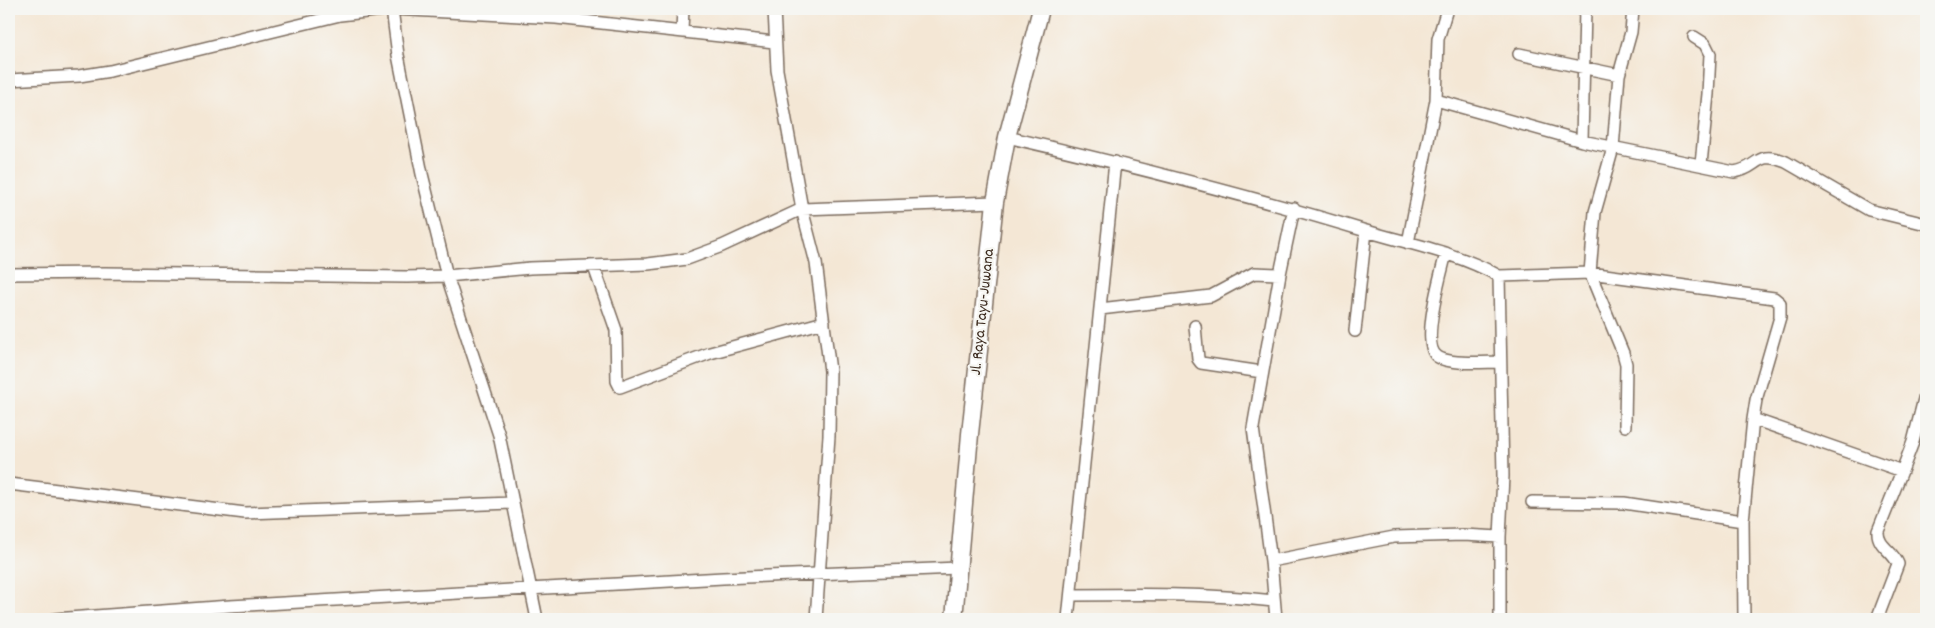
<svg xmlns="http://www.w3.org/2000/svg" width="1935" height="628" font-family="Dekko,sans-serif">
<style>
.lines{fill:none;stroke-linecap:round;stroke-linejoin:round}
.minor-casing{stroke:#7c6c5e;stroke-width:14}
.secondary-casing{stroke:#7c6c5e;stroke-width:19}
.minor{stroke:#fff;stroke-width:11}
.secondary{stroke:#fff;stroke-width:16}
.labels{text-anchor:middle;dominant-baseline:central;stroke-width:4.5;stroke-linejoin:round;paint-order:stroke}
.street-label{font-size:16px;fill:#3b2a1e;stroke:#f6f6f2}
</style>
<rect width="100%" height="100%" fill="#f6f6f2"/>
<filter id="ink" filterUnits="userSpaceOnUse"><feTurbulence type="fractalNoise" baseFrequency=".02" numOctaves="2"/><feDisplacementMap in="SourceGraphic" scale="10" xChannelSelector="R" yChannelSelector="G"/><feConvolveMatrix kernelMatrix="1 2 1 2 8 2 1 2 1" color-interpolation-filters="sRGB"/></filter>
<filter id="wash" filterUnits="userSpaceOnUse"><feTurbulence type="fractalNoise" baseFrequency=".0096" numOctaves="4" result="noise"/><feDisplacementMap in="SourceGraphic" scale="20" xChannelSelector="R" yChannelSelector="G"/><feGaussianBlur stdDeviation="1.12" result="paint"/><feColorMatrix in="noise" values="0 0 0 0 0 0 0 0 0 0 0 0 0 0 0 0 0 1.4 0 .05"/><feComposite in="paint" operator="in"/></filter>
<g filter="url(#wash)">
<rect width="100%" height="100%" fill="#f4e7d5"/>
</g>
<g filter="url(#ink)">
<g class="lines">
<g class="minor-casing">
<path id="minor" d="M 392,9 L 398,55 L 422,174 L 447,276 L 499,435 L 537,619
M 774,9 L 777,70 L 802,209 L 816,263 L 830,371 L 829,436 L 816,619
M 682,31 L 683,9
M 1694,37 L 1705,44 L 1710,54 L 1708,94 L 1701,164
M 1519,54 L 1619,75
M 9,80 L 79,76 L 110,71 L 340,15 L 392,9 L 556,18 L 774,42
M 1436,100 L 1582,141 L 1734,172 C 1759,169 1755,149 1786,162 L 1869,210 L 1926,224
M 1007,137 C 1128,165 1248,195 1366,231 C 1411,244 1458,253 1499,276 L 1503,476 L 1500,537 L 1500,619
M 1582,141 L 1585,9
M 1408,243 L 1436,100 L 1438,39 L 1447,9
M 1446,253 C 1442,271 1419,346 1438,357 C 1450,365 1484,362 1499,362
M 594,267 L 616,330 L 617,381 L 620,387 L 710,353 L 824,322
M 9,274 L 105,273 L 407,277 L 447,276 L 530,268 L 648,264 L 687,259 L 722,246 L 802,209 L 995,202
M 1499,276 L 1590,273 L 1774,298 L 1780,303 L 1780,317 L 1756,400 L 1753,419 L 1743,521 L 1744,619
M 1100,309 L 1211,296 L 1254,273 L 1280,274
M 1195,326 L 1198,359 L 1201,363 L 1262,372
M 1355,331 L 1366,231
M 1753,419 L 1902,471 L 1913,442 L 1926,391
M 1625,426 L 1626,364 L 1623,353 L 1590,273 L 1595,212 L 1613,148 L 1619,75 L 1631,32 L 1633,9
M 9,484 L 245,513 L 512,503
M 1532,502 L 1624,503 L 1743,521
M 1271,561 L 1394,537 L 1463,535 L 1500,537
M 1071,595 C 1139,594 1206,593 1274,601
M 55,619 L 230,606 L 723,578 L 958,568
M 1068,619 L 1115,162
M 1276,619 L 1271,561 L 1253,428 L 1280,274 L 1294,208
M 1877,619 L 1898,564 C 1893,551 1877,546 1878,531 L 1902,471"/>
</g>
<g class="secondary-casing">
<path id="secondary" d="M 954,619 L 970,434 L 995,202 L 1007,137 L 1041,9"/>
</g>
<use href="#minor" class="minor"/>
<use href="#secondary" class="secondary"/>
</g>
</g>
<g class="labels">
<g class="street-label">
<text transform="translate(983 312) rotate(-84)">Jl. Raya Tayu-Juwana</text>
</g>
</g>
<rect width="1935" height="628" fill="none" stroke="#f6f6f2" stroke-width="30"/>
</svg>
